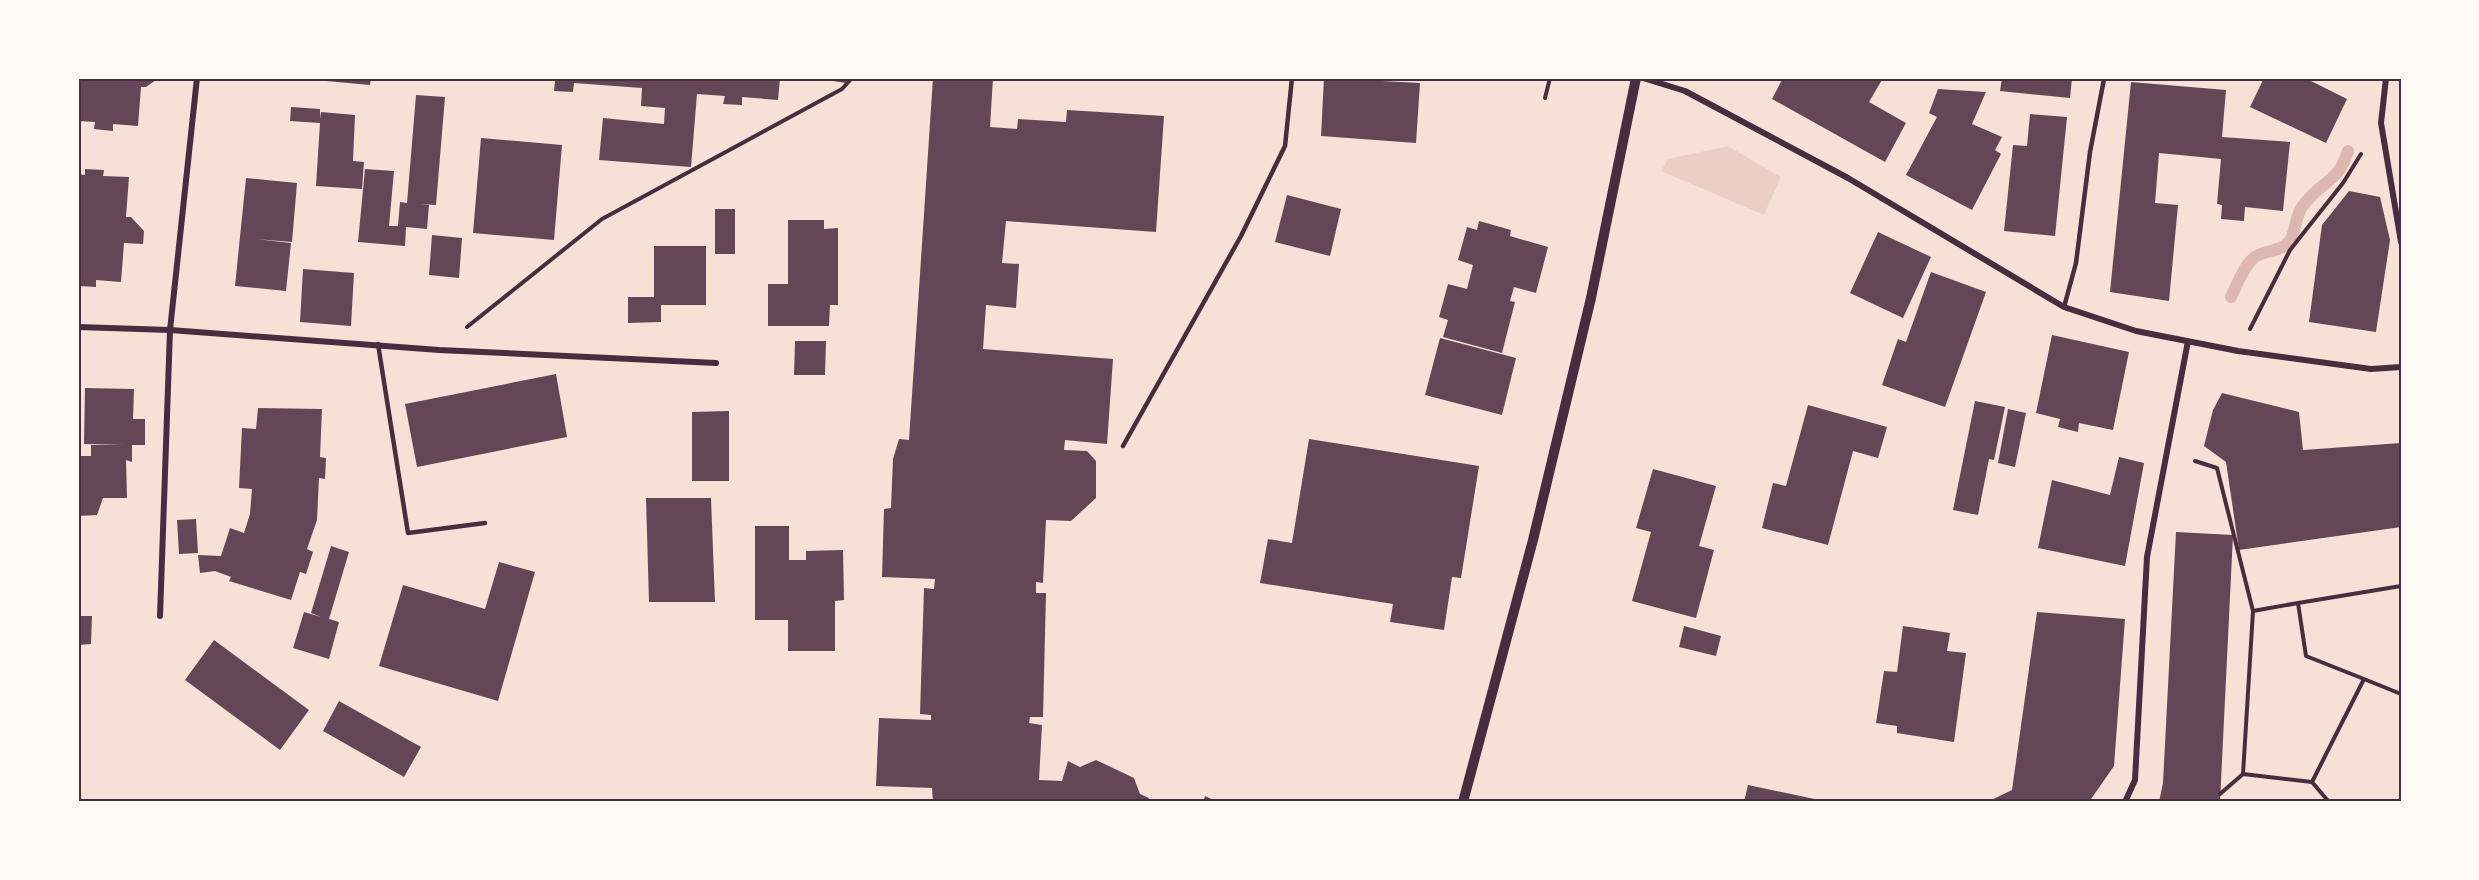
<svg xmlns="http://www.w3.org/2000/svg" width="2479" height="880" font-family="'Nunito Sans',sans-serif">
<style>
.green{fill:#ebcfc5}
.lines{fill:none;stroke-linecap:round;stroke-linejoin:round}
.stream{stroke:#dcb8b0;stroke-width:12}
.building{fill:#644757}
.path{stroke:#4a2c40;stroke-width:4}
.service{stroke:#4a2c40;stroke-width:4.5}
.minor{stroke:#4a2c40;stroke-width:6}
.tertiary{stroke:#4a2c40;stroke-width:10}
.neatline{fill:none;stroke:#4a2c40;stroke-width:2}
</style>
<rect width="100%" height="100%" fill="#f7e1d7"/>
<path class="green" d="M 1728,146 L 1781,177 L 1764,215 L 1661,171 L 1668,159 Z"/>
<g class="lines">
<path class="stream" d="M 2231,297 C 2237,285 2244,265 2255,257 C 2266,250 2279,252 2289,242 C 2296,233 2295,217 2302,207 C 2320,181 2338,184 2348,151"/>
</g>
<path class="building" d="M 78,78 L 159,78 L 146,87 L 141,87 L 138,126 L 113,124 L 113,131 L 94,129 L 95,122 L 78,121 Z
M 293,78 L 371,78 L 370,85 Z
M 534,78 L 780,78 L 778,100 L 742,97 L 742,105 L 723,104 L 725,96 L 697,94 L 691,167 L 599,160 L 603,118 L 664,124 L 665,108 L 641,106 L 642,88 L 574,83 L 573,92 L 554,91 L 555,81 Z
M 814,78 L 846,78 L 846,83 Z
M 933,78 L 993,78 L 990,127 L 1017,129 L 1018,119 L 1066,122 L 1067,110 L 1164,116 L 1156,232 L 1006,221 L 1002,263 L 1019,264 L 1016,308 L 986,305 L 983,349 L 1113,359 L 1107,444 L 1065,440 L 1064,450 L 1087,451 L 1096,461 L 1096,498 L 1071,521 L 1046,520 L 1043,583 L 1036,582 L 1036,593 L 1046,593 L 1043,717 L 1030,717 L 1029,723 L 1042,725 L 1039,780 L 1062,781 L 1068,761 L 1080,767 L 1096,760 L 1134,778 L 1140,794 L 1149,798 L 1148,802 L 933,802 L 932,788 L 876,786 L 879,718 L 931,720 L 931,715 L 920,714 L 924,588 L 934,589 L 935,579 L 882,577 L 884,509 L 891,508 L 893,459 L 899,439 L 909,440 Z
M 1324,78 L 1420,83 L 1416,143 L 1321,136 Z
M 1783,78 L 1883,78 L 1869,102 L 1906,123 L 1885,162 L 1772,99 Z
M 2002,78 L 2072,78 L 2070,98 L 2000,91 Z
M 2264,78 L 2305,78 L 2347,99 L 2326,143 L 2250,107 Z
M 2131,82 L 2226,90 L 2222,137 L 2290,142 L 2283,211 L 2245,207 L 2244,221 L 2221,219 L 2222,205 L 2217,204 L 2221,159 L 2159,153 L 2155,203 L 2178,205 L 2169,301 L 2110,292 Z
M 1938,89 L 1986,92 L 1972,124 L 2002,137 L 1995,150 L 2001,154 L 1972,210 L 1906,175 L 1937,117 L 1929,113 Z
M 416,95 L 445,97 L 436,205 L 421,204 L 429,205 L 427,229 L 406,227 L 405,246 L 358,242 L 365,169 L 394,171 L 389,226 L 398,226 L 400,202 L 407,203 Z
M 291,107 L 320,109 L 320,119 L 321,112 L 355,115 L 353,161 L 364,162 L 362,189 L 316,186 L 320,123 L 290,121 Z
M 2030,114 L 2067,117 L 2055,236 L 2004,231 L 2013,145 L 2027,146 Z
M 481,138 L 562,145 L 554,240 L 473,233 Z
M 85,169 L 104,170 L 103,176 L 129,177 L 126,217 L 131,217 L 144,231 L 143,244 L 124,243 L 121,282 L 96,280 L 96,287 L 78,286 L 78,174 L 85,175 Z
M 246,178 L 297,183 L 292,242 L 256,239 L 291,243 L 286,291 L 235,286 Z
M 2349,191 L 2380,197 L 2390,240 L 2376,332 L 2309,322 L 2322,225 Z
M 1287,195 L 1341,209 L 1330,256 L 1275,242 Z
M 715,209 L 735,209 L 735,254 L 715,254 Z
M 788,220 L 824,220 L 824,229 L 838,228 L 838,305 L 830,305 L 829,326 L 768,326 L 768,284 L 788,284 Z
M 1479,221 L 1511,230 L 1510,236 L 1548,247 L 1536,293 L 1514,287 L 1510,301 L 1515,302 L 1502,353 L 1443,337 L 1448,320 L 1439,317 L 1448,284 L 1467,289 L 1473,265 L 1458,260 L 1467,227 L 1477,230 Z
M 1878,232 L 1931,257 L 1903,318 L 1850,293 Z
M 432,235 L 462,238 L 459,278 L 429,275 Z
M 654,246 L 706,246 L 706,305 L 661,305 L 661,322 L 628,323 L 628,297 L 654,297 Z
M 303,269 L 354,273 L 351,326 L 300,322 Z
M 1931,272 L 1986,292 L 1945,407 L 1882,385 L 1898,339 L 1906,342 Z
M 2052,335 L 2129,352 L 2113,430 L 2079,423 L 2078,432 L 2058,427 L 2060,419 L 2036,413 Z
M 1440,338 L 1516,358 L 1502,415 L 1425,395 Z
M 795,341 L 826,341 L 825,375 L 794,375 Z
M 556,374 L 567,437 L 417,467 L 405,404 Z
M 85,388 L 134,389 L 133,419 L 145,419 L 145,445 L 132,445 L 132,462 L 126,460 L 127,498 L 103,498 L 97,515 L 78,516 L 78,456 L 91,456 L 91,445 L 124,445 L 84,444 Z
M 2222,393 L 2299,412 L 2303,450 L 2401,443 L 2401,527 L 2239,550 L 2226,462 L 2204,446 L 2213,410 Z
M 1975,401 L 2005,407 L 1994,460 L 1989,459 L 1978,515 L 1953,510 Z
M 1808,405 L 1887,427 L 1878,458 L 1853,451 L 1828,545 L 1762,528 L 1773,483 L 1786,486 Z
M 258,408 L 322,409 L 320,457 L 326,458 L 325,479 L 319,478 L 317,520 L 307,549 L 313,552 L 306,574 L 300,572 L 291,600 L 229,581 L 231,577 L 215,571 L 200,573 L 198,555 L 221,556 L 230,528 L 244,533 L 250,514 L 252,489 L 239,488 L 242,428 L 256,429 Z
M 2008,409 L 2026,413 L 2015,467 L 1998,463 Z
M 729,411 L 729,481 L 692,481 L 692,412 Z
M 1309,439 L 1479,466 L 1461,578 L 1452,577 L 1444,630 L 1390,622 L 1393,604 L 1260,583 L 1268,539 L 1292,543 Z
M 2119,457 L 2144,463 L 2125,566 L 2038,548 L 2052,480 L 2110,495 Z
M 1653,469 L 1716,486 L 1699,546 L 1714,550 L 1696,618 L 1632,601 L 1651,532 L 1636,528 Z
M 646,498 L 711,498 L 715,602 L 649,602 Z
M 196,519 L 198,553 L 179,554 L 177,520 Z
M 755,526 L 789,526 L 789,560 L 806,560 L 806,551 L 843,550 L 844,600 L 835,601 L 835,651 L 788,651 L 788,620 L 755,620 Z
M 2176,532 L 2233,535 L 2220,802 L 2159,802 L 2163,783 Z
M 331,546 L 349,552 L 329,619 L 339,622 L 329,659 L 293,648 L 304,612 L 321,617 L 311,613 Z
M 499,562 L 535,572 L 498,701 L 379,666 L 403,585 L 485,609 Z
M 2037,612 L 2125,619 L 2114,766 L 2089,802 L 1987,802 L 2012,790 Z
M 78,616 L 92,616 L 91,644 L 78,645 Z
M 1684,626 L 1721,636 L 1716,656 L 1679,647 Z
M 1903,626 L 1950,633 L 1947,651 L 1966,653 L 1954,742 L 1897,733 L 1897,726 L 1876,723 L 1884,671 L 1897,672 Z
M 214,640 L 309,710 L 280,750 L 185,680 Z
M 339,701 L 421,747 L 404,777 L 323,731 Z
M 1748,785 L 1824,801 L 1824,802 L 1744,802 Z
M 1205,796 L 1218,802 L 1203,802 Z"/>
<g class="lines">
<path class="path" d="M 1545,98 L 1550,78
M 467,327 L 602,219 L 842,89 L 852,78
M 2250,329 L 2290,250 L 2343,183 L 2361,154
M 2195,461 L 2217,468 L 2253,611
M 2298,603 L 2401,586
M 2364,679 L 2306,656 L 2298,603 L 2253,611 L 2243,774 L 2312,782 L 2364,679 L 2401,694
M 2312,782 L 2329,802
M 2220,794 L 2243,774"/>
<path class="service" d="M 2064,307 L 2076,263 L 2090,152 L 2104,79
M 378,344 L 408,533 L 485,523
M 1123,446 L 1241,236 L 1285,146 L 1292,78"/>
<path class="minor" d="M 1643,78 L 1685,91 L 1848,178 L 2064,307 L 2136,331 L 2238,351 L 2371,369 L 2401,367
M 2386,78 L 2381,123 L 2401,242
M 78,327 L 170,330 L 439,350 L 716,363
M 160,616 L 170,330 L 197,78
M 2125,802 L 2135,780 L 2147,557 L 2188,341"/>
<path class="tertiary" d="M 1463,802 L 1533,540 L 1591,298 L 1636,78"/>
</g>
<rect width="2479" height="880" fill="none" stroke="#fffaf5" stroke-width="159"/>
<rect x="80" y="80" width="2320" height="720" class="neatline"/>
</svg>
